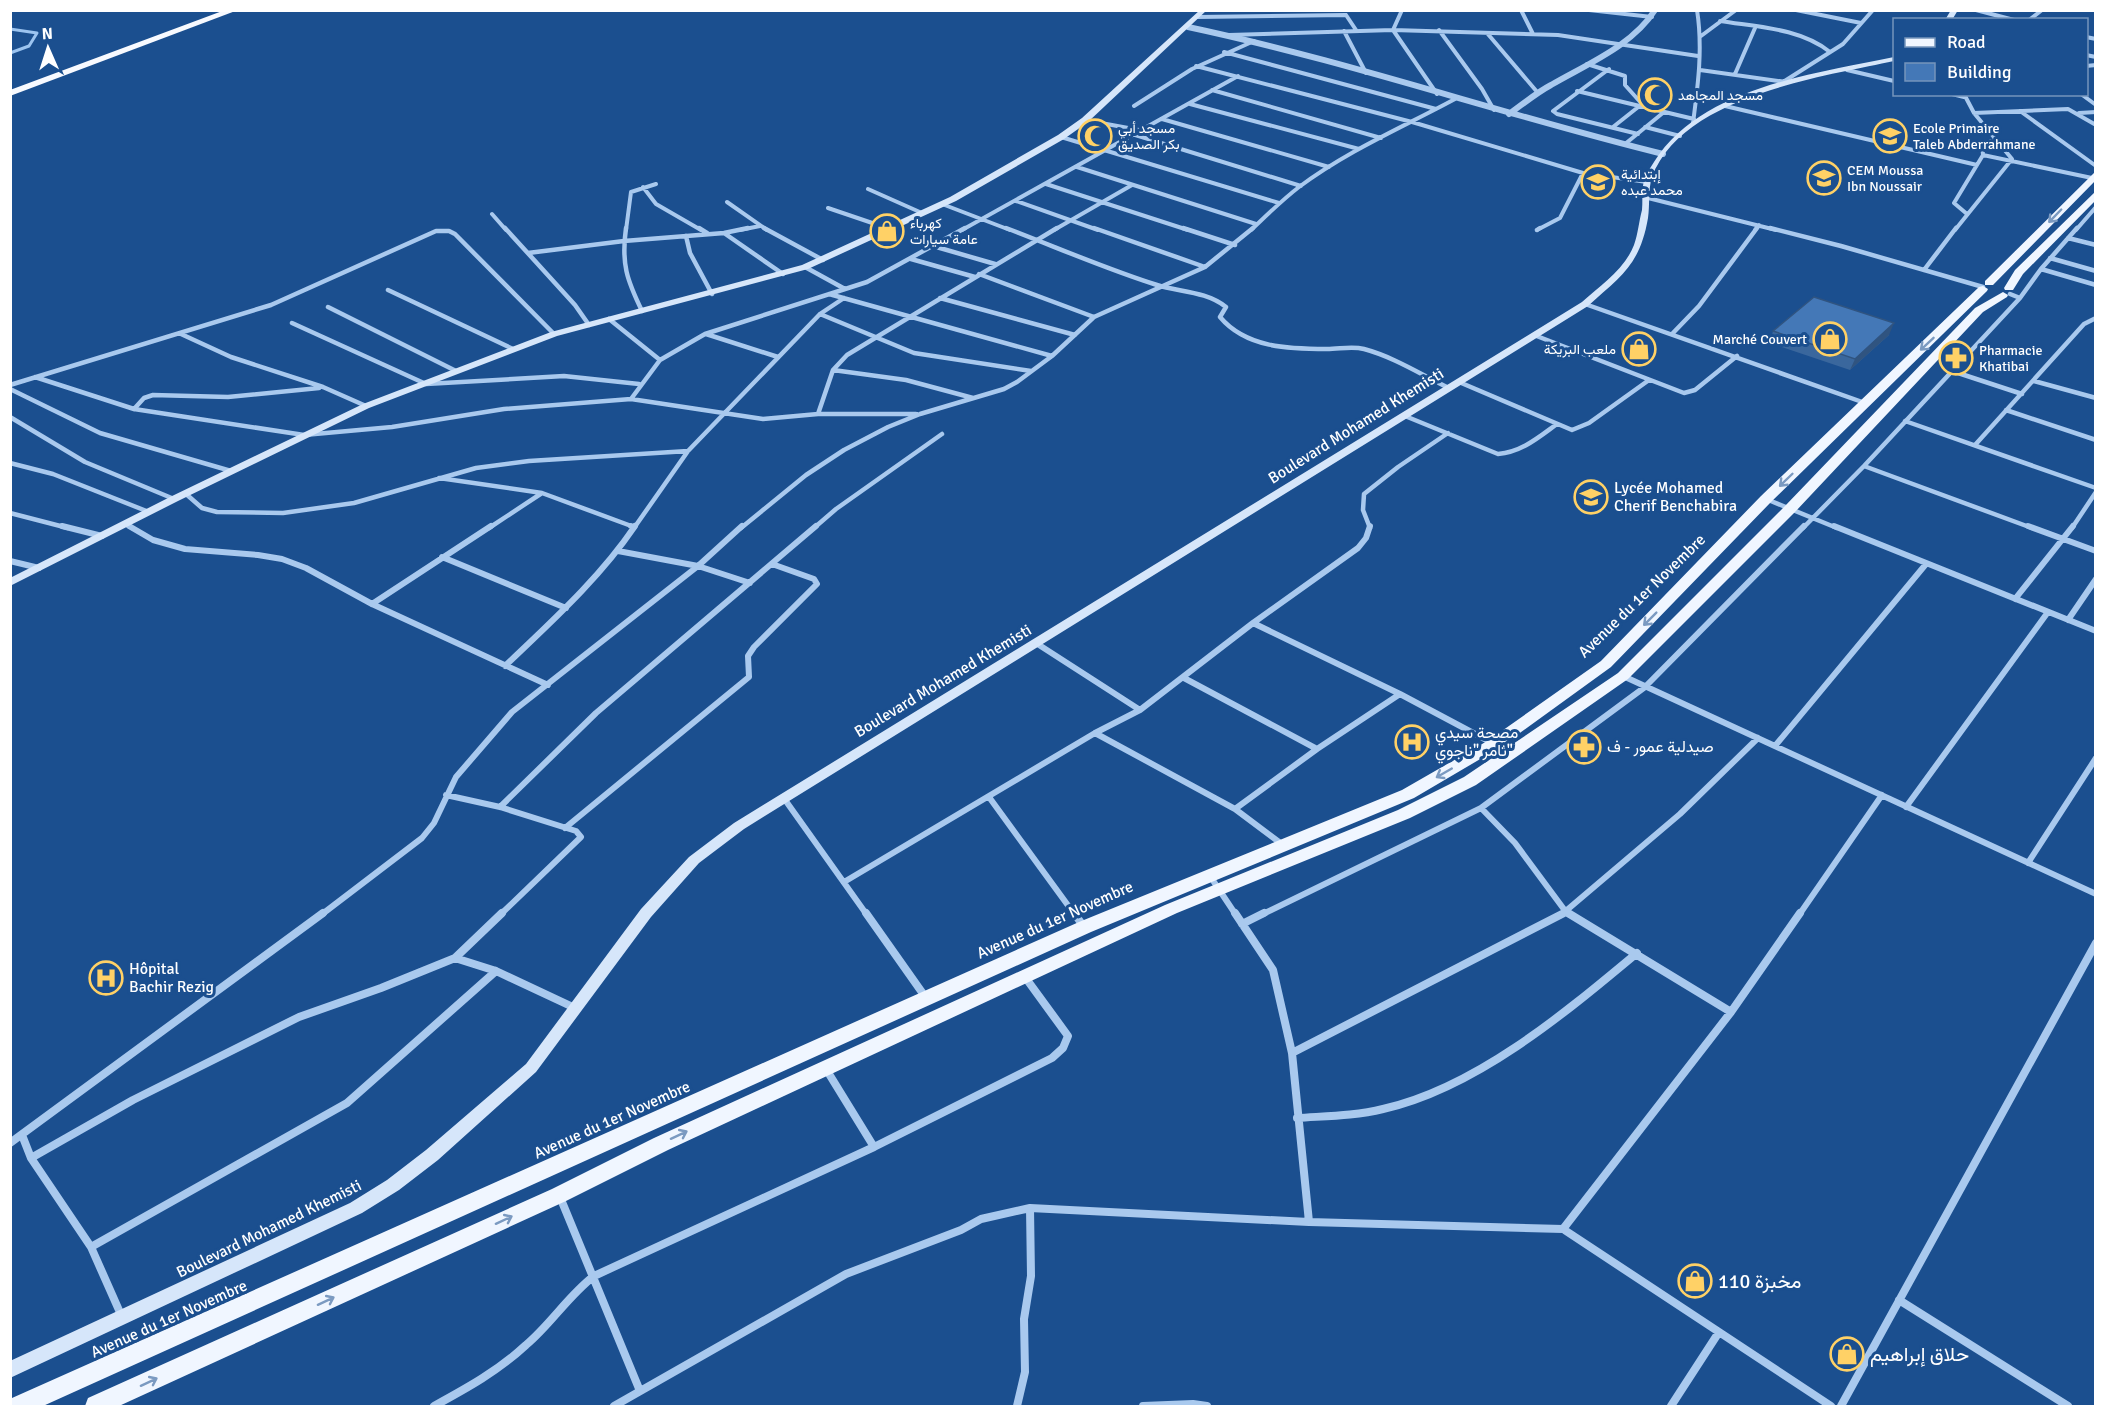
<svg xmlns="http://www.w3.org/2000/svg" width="2106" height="1417" font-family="Signika,Vazirmatn,sans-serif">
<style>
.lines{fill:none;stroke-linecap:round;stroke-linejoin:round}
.stream{stroke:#9cc4f0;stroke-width:3}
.minor-far3{stroke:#a9c9ee;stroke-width:4}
.minor-far2{stroke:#a9c9ee;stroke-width:4.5}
.minor-far1{stroke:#a9c9ee;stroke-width:6}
.minor{stroke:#a9c9ee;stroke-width:8}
.tertiary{stroke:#a9c9ee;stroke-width:6}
.secondary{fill:#d6e6fa;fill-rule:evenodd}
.primary{fill:#f0f6ff;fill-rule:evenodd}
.trunk{fill:#f8faff;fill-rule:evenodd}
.wall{fill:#3a679d}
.shaded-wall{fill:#305480}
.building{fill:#4478b7;stroke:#305480;stroke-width:1.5}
.oneway{stroke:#7b9ac1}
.labels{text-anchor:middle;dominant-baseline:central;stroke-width:6;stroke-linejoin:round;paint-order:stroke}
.far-poi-label{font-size:14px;fill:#fff;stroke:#1b4f8f;text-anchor:start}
.street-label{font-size:16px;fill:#fff;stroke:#1b4f8f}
.poi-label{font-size:16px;fill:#fff;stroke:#1b4f8f;text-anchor:start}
.near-poi-label{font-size:20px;fill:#fff;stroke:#1b4f8f;text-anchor:start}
</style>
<rect width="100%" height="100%" fill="#1b4f8f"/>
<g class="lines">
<path class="stream" d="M 10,29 L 37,33 L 29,46 L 10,53"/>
<path class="minor-far3" d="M 1402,10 L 1393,30 L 1437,94
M 1521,10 L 1533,34
M 1589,10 L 1652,17
M 1796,10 L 1861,23
M 1976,10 L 2014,20
M 1346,15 L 1356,30
M 1197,17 L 1346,15
M 2029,20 L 2042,10
M 1720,21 C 1757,27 1800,28 1830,52
M 1439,30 L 1482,89 L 1494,110
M 1344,31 L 1366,73
M 1487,33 L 1538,93
M 1229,35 L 1393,30 L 1558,35 L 1698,56
M 1701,36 L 1736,10
M 2086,37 L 2096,39
M 1224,52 L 1436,109
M 2086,55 L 2096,57
M 1587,64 L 1625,76 L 1625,85 L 1642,104 L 1613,127
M 1196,66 L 1412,122 L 1583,173 L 1647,182
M 2086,66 L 2096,65
M 1609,69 L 1553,111 L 1557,114 L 1638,134
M 1700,70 L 1786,82
M 1847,70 L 1894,81
M 1735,74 L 1755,28
M 1783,82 L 1843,44 L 1873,10
M 1212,90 L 1381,138
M 1577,91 L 1694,119
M 1952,94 L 1964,97
M 2081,94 L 2096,105
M 1190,104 L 1359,149
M 1134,106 L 1192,69 L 1254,41
M 1725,106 L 1977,165
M 2020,111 L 2096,166
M 1974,113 L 2068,109 L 2096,125
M 2079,113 L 2096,112
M 1162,119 L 1329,167
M 1085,120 L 1139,130
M 1693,123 C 1698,85 1703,48 1697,10
M 1645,127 L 1680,136
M 1132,134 L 1301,186
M 1061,137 L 1279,203
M 1625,144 L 1664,112
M 1983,155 L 2092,178
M 1077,167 L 1256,224
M 1046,184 L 1188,230
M 643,187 L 656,204 L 701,230
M 868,189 L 922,213
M 1648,198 L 1776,230
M 1016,201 L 1098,230
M 727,202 L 767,230
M 942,204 L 1010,230
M 828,208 L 890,229
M 492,214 L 506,230
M 1967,214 L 1954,203 L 1983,155 L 1982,143 L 1996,140
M 626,230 L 631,192 L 656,184
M 740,230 L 760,226
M 962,230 L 1238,76
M 1054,230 L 1132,185
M 1251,230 C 1267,215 1282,200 1299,187 C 1347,151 1403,127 1455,99
M 1537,230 L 1560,218 L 1583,173
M 1755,230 L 1759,225
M 1955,230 L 2012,159 L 1974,113 L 1964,94
M 2076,230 L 2096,207"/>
<path class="minor-far2" d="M 505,228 L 575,305 L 589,325
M 626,228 C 621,264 627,280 642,311
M 699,228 L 707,233
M 764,228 L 823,260
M 1006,228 C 1056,247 1106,269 1157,285 C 1179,292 1206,291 1226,307 L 1220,317 C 1246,348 1289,349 1327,349 C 1340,349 1352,346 1364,349 C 1394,357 1422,375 1449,388
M 1094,228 L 1205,267
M 1183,228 L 1235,245
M 1770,228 L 1841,246 L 1983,287
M 1537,230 L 1540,228
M 724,233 L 783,274
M 686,236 L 690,253 L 712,294
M 2068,238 L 2096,245
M 933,246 L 995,264
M 528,253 L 624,241 L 724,233 L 748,228
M 2050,258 L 2096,271
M 911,259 L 975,277
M 805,267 L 845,289
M 2041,269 L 2096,285
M 1924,270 L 1956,228
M 979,274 L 1094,317
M 388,290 L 513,349
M 829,294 L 1052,356
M 940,298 L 1075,335
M 2020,298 L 2041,269 L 2077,228
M 1585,304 L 1865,403
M 328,307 L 456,371
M 820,314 L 914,353 L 1031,371
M 609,319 L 660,360
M 292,323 L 426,384 L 564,376 L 639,384
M 1673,333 L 1699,306 L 1757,228
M 181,334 L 231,357 L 323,387 L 366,406
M 706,334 L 778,357
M 1534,335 L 1684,393 L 1695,390 L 1737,356
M 833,370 L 906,380 L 973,398
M 1952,371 L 2022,394
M 35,377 L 134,409 L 304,435 L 392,427 L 504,409 L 631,399 L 660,360 L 705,334 L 867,282 L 965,228
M 2034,381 L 2096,398
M 1459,382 L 1572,430 L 1589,423 L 1649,380
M 10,385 L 271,305 L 436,231 L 449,231 L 455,234 L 554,334
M 10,389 L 100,433 L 231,471
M 631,399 L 763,419 L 818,414 L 916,414
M 134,409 L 144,398 L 153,395 L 228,397 L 319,388
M 2006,410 L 2096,440
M 818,414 L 833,370 L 847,355 L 1057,228
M 1405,416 L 1498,454 C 1522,452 1539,437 1557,424
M 10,417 L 85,462 L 174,499
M 1905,421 L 2096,488
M 1975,445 L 2084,324 L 2096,318
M 10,463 L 53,474 L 149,512
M 1864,466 L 2032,528
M 439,478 L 542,493 L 634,527
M 186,494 L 202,508 L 217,512 L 283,513 L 354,503 L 476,468 L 529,461 L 688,451
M 1766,499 L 1837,528
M 10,513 L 68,528
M 126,524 L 132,528
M 489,528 L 542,493
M 634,528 L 688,451 L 820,314 L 844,298
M 741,528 L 806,475 L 844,450 L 888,427 L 920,414 L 1004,389 L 1017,382 L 1052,356 L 1094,317 L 1205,267 L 1253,228
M 814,528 L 836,509 L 942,434
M 1370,528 L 1363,510 L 1364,494 L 1398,467 L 1448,433
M 1803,528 L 1864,466 L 2020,298 L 2010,294
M 2072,528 L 2096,492"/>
<path class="minor-far1" d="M 62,526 L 102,536
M 129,526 L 153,540 L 185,549 L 258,555 L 282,559 L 306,568 L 372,604 L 548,685
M 631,526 L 634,527
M 1834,526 L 2096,631
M 2028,526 L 2096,551
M 618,551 L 698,566 L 750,583
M 442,557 L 566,608
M 10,561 L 39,568
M 2015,599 L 2073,526
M 372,604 L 491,526
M 2068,620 L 2096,579
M 1253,623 L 1400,694 L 1494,744
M 1036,643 L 1140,710
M 505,666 C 551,622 599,579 635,526
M 1623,676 L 2096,894
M 1184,678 L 1317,749
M 1095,733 L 1235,809 L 1283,845
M 1775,746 L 1926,564
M 446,795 L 500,807 L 576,831 L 581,837 L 500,915
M 783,797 L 867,915
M 989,797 L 1075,915
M 500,807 L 596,713 L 816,526
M 1906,807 L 2048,612
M 1481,808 L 1515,843 L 1566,912 L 1570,915
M 1235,809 L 1317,749 L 1400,694
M 565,828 L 749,677 L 748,656 L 754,647 L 817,584 L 814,579 L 772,564
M 2028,863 L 2096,758
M 1210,876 L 1236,915
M 844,882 L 1095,733 L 1140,710 L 1253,623 L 1358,548 L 1366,538 L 1370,526
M 321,915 L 422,838 L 434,823 L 456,777 L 512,712 L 698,566 L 742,526
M 1261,915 L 1481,808 L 1645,687 L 1804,526
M 1561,915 L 1680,814 L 1758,738
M 1799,915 L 1882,795"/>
<path class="minor" d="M 866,913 L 926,998
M 1074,913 L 1084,927
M 1235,913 L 1273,970 L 1292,1053 L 1309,1222
M 1568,913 L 1731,1012
M 1242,924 L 1264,913
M 455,958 L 496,971 L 575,1008
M 1292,1053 L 1564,913
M 826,1069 L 874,1147
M 1297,1118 C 1326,1116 1355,1116 1383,1109 C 1476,1088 1565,1013 1637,953
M 22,1135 L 31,1158 L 91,1247 L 122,1317
M 10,1143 L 323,913
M 31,1158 L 133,1100 L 299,1017 L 381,988 L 455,958 L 502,913
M 560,1197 L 640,1391
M 1563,1229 L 1731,1012 L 1800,913
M 91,1247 L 347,1103 L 496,971
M 1899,1300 L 2068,1406
M 434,1406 C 467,1388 498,1371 526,1345 C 551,1324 568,1296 594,1276 L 874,1147 L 1052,1058 L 1063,1048 L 1068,1036 L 1025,977
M 614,1406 L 846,1274 L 961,1230 L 981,1219 L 1030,1208 L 1309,1222 L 1563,1229 L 1831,1406
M 1017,1406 L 1025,1372 L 1024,1319 L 1031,1276 L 1030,1208
M 1143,1406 L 1193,1404 L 1207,1406
M 1671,1406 L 1719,1332
M 1841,1406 L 2096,943"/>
<path class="tertiary" d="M 1188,27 C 1348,61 1504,115 1663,154
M 1509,114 C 1523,104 1536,93 1551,85 C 1587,64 1632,46 1655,10"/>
<path class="secondary" d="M 1200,10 L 1207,10 L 1088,122 L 1064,139 L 956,201 L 808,269 L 557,336 L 369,408 L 178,501 L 10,586 L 10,578 L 170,497 L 363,404 L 551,332 L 802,265 L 950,197 L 1058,135 L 1082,118 Z
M 1951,10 L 1958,10 L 1952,20 L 1945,20 Z
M 1894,57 L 1894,61 C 1821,77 1682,96 1652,177 C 1648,189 1650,205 1648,218 C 1640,265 1621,276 1588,306 L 744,829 L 699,863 L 651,917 L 536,1072 L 438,1160 L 399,1190 L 362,1213 L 10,1378 L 10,1361 L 350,1203 L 387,1180 L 426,1150 L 526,1064 L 641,909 L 689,857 L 734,823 L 1582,302 C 1600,286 1625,269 1634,245 C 1638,234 1639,221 1642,210 C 1643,199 1641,188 1645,178 C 1647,172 1651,167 1654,162 C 1701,87 1814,74 1894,57 Z"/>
<path class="primary" d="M 2096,171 L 2096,180 L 1993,285 L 1985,285 L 1985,281 Z
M 2096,191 L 2096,200 L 2023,274 L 2013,290 L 2005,290 L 2004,288 L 2015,270 Z
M 1983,286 L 1988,289 L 1987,291 L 1771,502 L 1611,667 L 1499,748 L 1414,798 L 1091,932 L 43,1406 L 10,1406 L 12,1398 L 1079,922 L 1402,790 L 1489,740 L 1601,661 L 1761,496 L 1979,287 Z
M 2003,292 L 2008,295 L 2007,297 L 1983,312 L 1795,512 L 1628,679 L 1476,785 L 1410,818 L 1177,913 L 668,1150 L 566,1201 L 119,1406 L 85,1406 L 88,1398 L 552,1189 L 654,1138 L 1165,905 L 1398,810 L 1464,777 L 1618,673 L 1785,506 L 1975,308 Z"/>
<path class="trunk" d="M 225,10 L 238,10 L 10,96 L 10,90 Z"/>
</g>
<path class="wall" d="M 1773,331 L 1889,335 L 1850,370 L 1770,343 Z"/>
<path class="shaded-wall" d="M 1894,323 L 1889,335 L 1850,370 L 1855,359 Z"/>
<path class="building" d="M 1814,297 L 1894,323 L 1855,359 L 1773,331 Z"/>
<defs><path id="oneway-shaft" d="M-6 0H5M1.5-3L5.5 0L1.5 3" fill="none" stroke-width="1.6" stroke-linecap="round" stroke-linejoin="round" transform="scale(1.5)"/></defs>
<g class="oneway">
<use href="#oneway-shaft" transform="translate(2055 216) rotate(134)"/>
<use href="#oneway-shaft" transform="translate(1927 344) rotate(137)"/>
<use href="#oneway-shaft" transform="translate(1786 480) rotate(136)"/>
<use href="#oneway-shaft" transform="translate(1650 619) rotate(135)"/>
<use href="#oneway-shaft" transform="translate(1444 773) rotate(150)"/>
<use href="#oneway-shaft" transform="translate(679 1135) rotate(-25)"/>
<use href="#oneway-shaft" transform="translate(504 1220) rotate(-25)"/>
<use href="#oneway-shaft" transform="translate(326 1301) rotate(-25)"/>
<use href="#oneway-shaft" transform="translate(149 1382) rotate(-25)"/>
</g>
<defs>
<g id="mosque-ring" transform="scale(1.725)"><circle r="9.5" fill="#1b4f8f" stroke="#ffd166" stroke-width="1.5"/><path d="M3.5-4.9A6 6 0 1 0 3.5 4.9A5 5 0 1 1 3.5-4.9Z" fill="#ffd166"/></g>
<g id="school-ring" transform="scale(1.725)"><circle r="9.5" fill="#1b4f8f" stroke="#ffd166" stroke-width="1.5"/><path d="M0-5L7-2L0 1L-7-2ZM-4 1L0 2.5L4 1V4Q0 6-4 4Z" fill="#ffd166"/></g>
<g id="shop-ring" transform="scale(1.725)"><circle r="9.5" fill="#1b4f8f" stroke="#ffd166" stroke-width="1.5"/><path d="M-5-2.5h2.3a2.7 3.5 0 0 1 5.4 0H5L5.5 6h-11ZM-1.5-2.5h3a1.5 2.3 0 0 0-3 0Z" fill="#ffd166"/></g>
<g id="pharmacy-ring" transform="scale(1.725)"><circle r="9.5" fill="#1b4f8f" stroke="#ffd166" stroke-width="1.5"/><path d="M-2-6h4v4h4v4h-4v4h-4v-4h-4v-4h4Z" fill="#ffd166"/></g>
<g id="hospital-ring" transform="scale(1.725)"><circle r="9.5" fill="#1b4f8f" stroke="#ffd166" stroke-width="1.5"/><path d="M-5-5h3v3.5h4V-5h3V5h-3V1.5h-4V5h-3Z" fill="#ffd166"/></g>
</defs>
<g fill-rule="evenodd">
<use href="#mosque-ring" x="1655" y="95"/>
<use href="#mosque-ring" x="1095" y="136"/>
<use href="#school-ring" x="1890" y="136"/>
<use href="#school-ring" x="1824" y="178"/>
<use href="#school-ring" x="1598" y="182"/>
<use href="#shop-ring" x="887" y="231"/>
<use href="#shop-ring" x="1830" y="339"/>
<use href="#shop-ring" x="1639" y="349"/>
<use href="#pharmacy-ring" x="1956" y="358"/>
<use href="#school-ring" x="1591" y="497"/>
<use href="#hospital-ring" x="1412" y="742"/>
<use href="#pharmacy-ring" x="1584" y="747"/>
<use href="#hospital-ring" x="106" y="978"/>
<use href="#shop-ring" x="1695" y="1281"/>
<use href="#shop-ring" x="1847" y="1354"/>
</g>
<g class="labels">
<g class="far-poi-label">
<text x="1678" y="95">مسجد المجاهد</text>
<text x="1118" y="128">مسجد أبي<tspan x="1118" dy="16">بكر الصديق</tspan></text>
<text x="1913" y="128">Ecole Primaire<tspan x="1913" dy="16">Taleb Abderrahmane</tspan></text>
<text x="1847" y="170">CEM Moussa<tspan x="1847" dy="16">Ibn Noussair</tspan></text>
<text x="1621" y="174">إبتدائية<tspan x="1621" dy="16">محمد عبده</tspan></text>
<text x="910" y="223">كهرباء<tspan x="910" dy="16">عامة سيارات</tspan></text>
<text x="1807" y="339" text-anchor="end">Marché Couvert</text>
<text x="1616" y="349" text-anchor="end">ملعب البريكة</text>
<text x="1979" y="350">Pharmacie<tspan x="1979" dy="16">Khatibai</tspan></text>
</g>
<g class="street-label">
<text transform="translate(1356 426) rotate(-32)">Boulevard Mohamed Khemisti</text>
<text transform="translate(1642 596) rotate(-44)">Avenue du 1er Novembre</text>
<text transform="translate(943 681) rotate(-31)">Boulevard Mohamed Khemisti</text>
<text transform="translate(1055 920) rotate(-24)">Avenue du 1er Novembre</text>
<text transform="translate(612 1120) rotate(-24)">Avenue du 1er Novembre</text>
<text transform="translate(269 1229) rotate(-26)">Boulevard Mohamed Khemisti</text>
<text transform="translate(169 1319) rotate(-24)">Avenue du 1er Novembre</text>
</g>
<g class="poi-label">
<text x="1614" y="488">Lycée Mohamed<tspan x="1614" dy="18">Cherif Benchabira</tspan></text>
<text x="1435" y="733">مصحة سيدي<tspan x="1435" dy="18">ثامر "ناجوي"</tspan></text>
<text x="1607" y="747">صيدلية عمور - ف</text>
<text x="129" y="969">Hôpital<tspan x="129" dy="18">Bachir Rezig</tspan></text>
</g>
<g class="near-poi-label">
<text x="1718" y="1281">مخبزة 110</text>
<text x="1870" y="1354">حلاق إبراهيم</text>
</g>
</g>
<rect width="2106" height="1417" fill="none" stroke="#ffffff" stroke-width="24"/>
<rect x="1893" y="18" width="195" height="78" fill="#1b4f8f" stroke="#7695bc" stroke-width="1.5"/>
<rect x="1905" y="38" width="30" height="9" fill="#f0f6ff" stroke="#7695bc" stroke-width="1.5"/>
<text x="1947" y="48" font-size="18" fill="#ffffff">Road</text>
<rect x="1905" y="63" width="30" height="18" fill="#4478b7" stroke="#7695bc" stroke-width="1.5"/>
<text x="1947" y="78" font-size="18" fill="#ffffff">Building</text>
<g transform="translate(48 48) rotate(357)" stroke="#1b4f8f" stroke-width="4.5" paint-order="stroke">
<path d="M0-4.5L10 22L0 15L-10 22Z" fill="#ffffff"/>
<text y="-9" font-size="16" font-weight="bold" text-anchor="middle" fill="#ffffff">N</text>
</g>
</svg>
